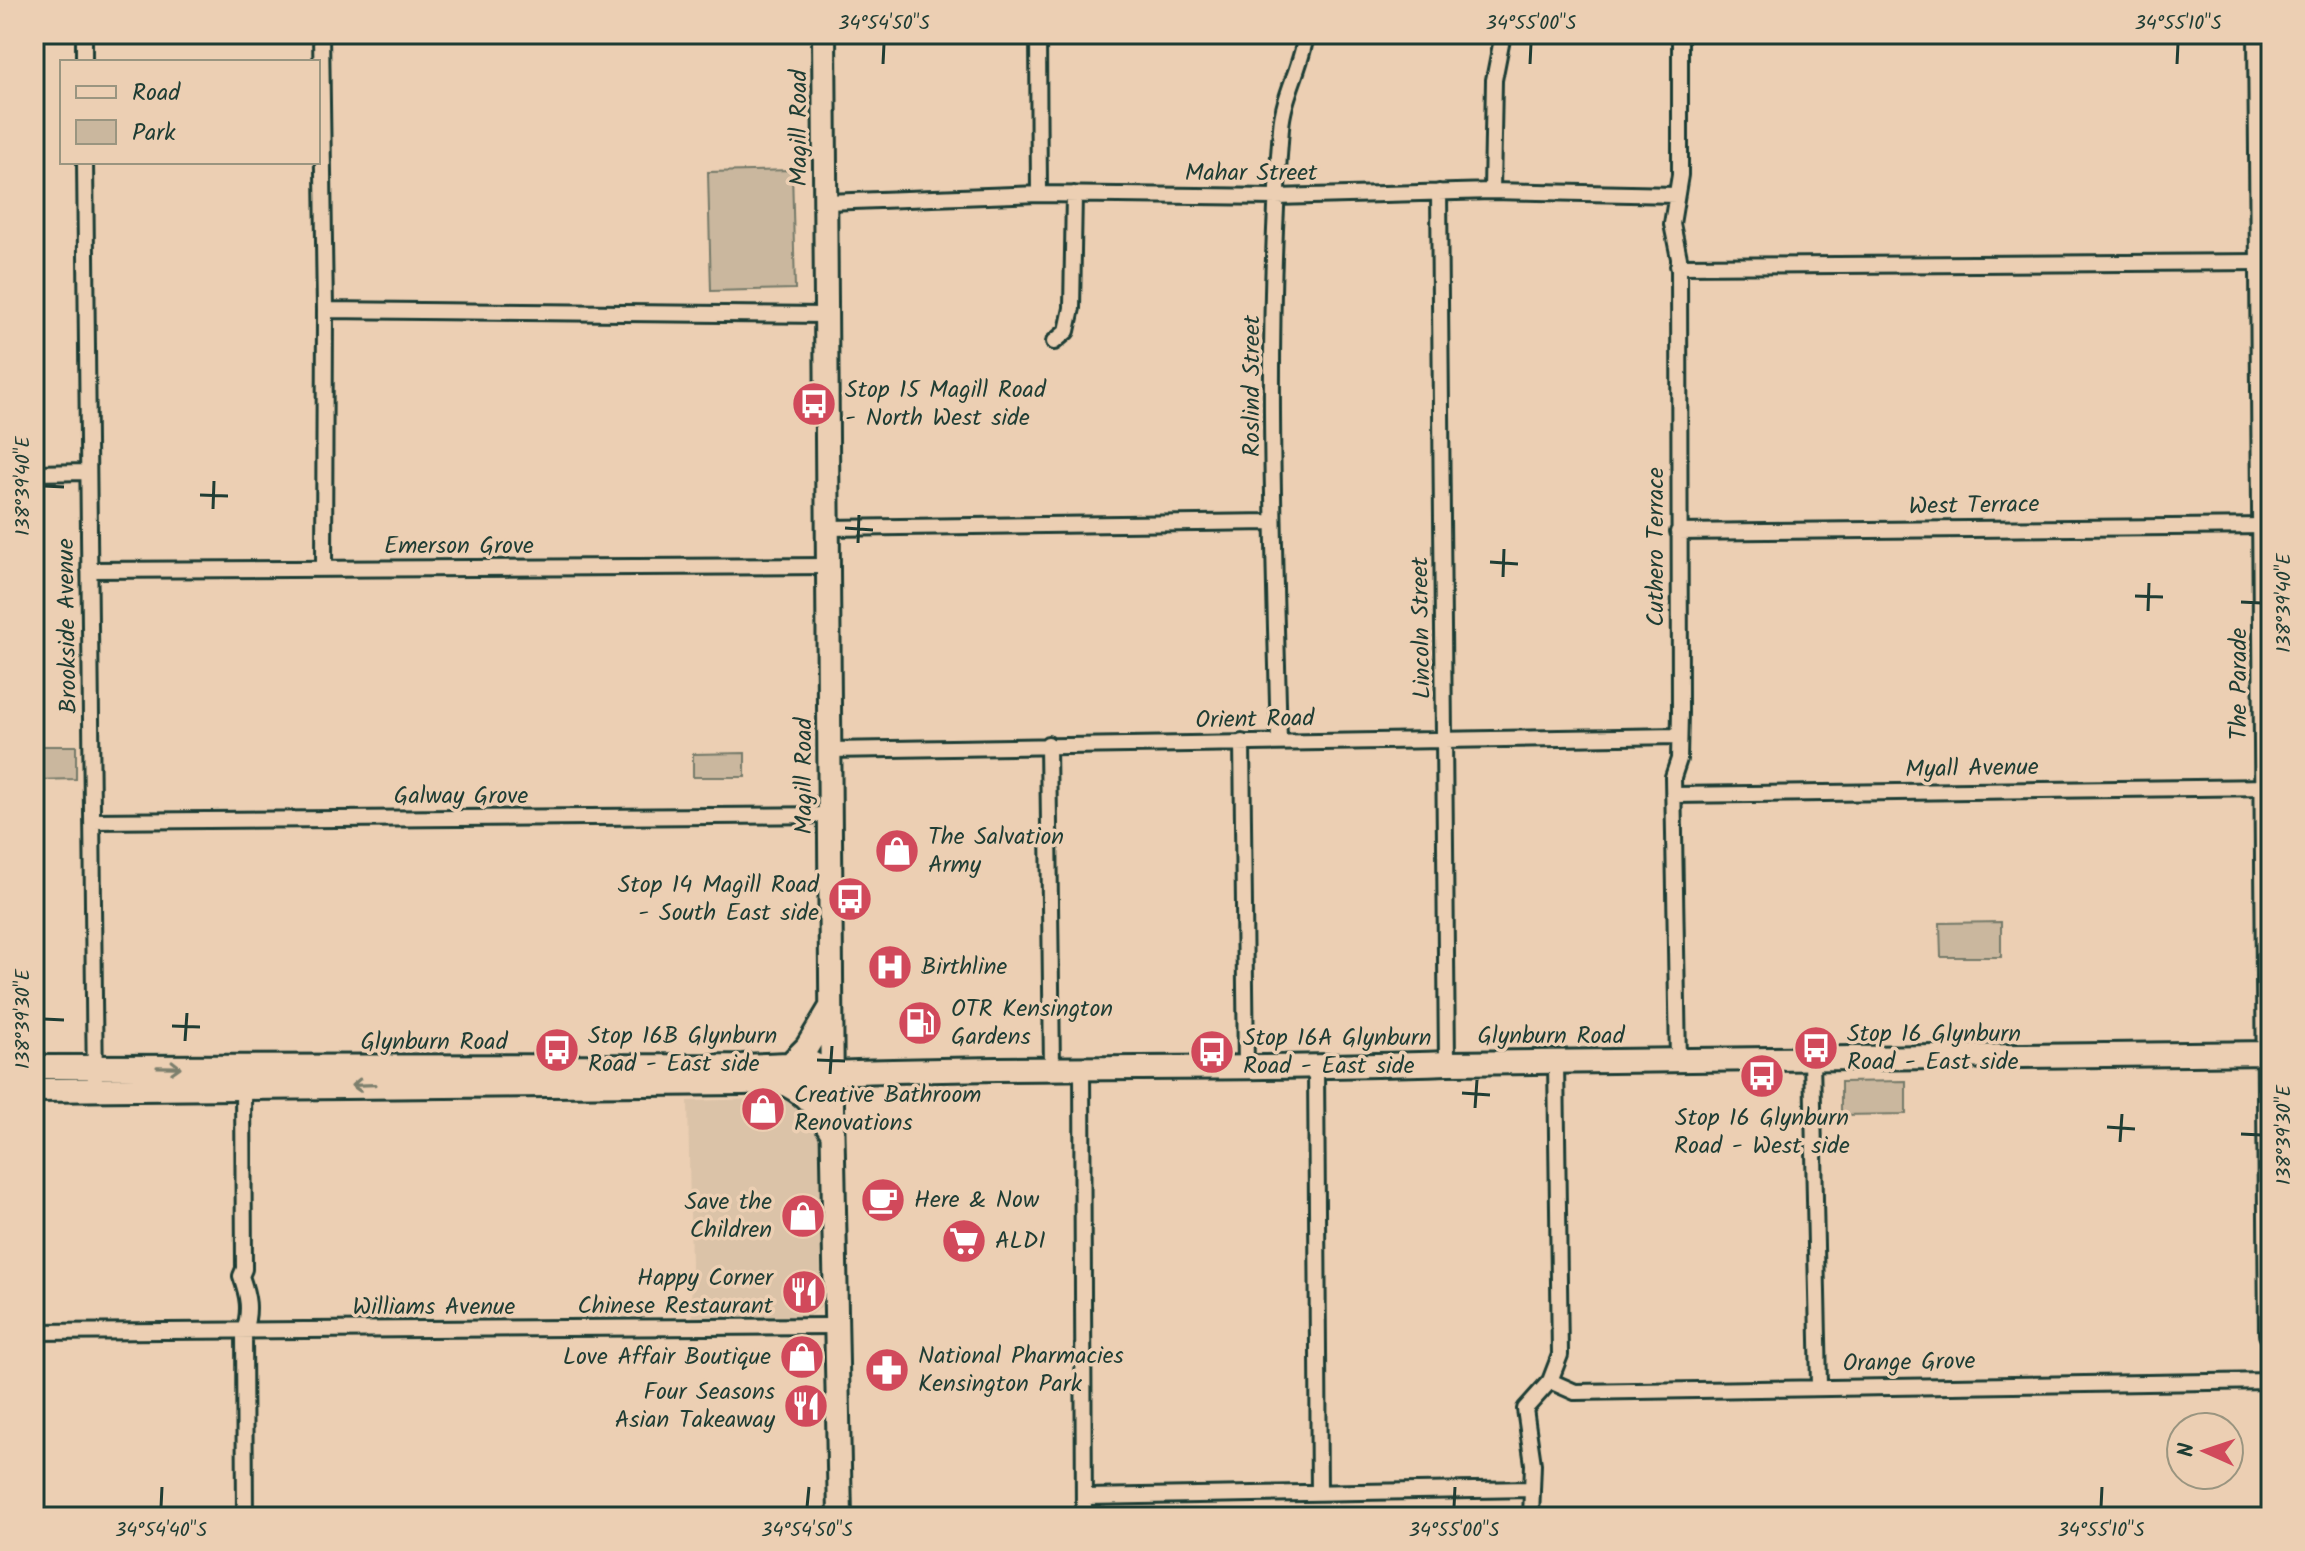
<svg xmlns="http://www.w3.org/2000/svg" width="2305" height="1551" font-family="Kalam,sans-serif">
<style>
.built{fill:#dbc3a8}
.green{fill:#cab79e;stroke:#747a69;stroke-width:2}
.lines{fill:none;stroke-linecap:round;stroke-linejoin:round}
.street-casing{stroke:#1f3d34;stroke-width:20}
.secondary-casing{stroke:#1f3d34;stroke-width:28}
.street{stroke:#eccfb3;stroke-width:14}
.secondary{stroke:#eccfb3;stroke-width:22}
.oneway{stroke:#7b7f6d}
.ticks{fill:none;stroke:#1f3d34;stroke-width:3}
.labels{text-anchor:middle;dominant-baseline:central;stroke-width:7;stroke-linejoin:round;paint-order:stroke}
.street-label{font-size:24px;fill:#1f3d34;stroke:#eccfb3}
.poi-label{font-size:24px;fill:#1f3d34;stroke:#eccfb3;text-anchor:start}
.neatline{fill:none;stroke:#1f3d34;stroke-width:3}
.ticks-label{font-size:20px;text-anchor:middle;fill:#1f3d34}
</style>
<rect width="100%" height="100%" fill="#eccfb3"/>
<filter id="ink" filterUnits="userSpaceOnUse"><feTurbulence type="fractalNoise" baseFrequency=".0125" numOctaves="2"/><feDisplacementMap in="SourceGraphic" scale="16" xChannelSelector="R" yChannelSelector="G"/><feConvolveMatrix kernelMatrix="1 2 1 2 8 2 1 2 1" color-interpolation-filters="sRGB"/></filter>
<g filter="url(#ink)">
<path class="built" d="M 793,1098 L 820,1125 L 821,1307 L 805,1320 L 692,1322 L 688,1101 Z"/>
<path class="green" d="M 792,170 L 795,289 L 711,291 L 708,172 Z
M 34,746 L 76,746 L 76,779 L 34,780 Z
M 745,753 L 745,777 L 693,777 L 693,754 Z
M 2001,922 L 2001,957 L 1941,957 L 1940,923 Z
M 1906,1081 L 1906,1114 L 1841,1115 L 1841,1082 Z"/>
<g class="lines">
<g class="street-casing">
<path id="street" d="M 84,34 L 84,62
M 321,34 L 325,310 L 324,568
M 1038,34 L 1039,194
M 85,162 L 95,1090
M 1492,191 L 1494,80 L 1503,34
M 1439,192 L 1447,1063
M 826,202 L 1039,194 L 1276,197 L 1492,191 L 1676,195
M 1678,266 L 2261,262
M 325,310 L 826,315
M 1054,342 L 1067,331 L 1072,308 L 1074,194
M 34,473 L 88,472
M 828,528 L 1273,522
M 1678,532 L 2269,526
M 89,570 L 829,566
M 1242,742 L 1246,1068
M 1279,742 C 1274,538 1265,331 1281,128 C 1283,96 1302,66 1306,34
M 1048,744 L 1052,1067
M 830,750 L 1679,736
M 1674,795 L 2271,787
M 92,821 L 831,815
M 1812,1059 L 1819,1386
M 1678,1061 L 1673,777 L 1679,759 L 1680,712 L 1679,258 L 1672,224 L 1680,175 L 1680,34
M 1082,1067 L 1084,1517
M 1316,1068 L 1319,1492
M 243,1080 L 244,1269 L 241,1276 C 248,1296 251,1310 244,1331 L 245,1517
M 34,1332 L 835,1326
M 1550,1381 L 1575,1392 L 2271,1381
M 1086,1497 L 1531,1489
M 1531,1517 L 1533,1464 L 1525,1409 L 1550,1381 L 1560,1355 L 1556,1062"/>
</g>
<g class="secondary-casing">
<path id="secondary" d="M 824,34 L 832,1107 L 840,1517
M 2260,34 L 2271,1334
M 790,1064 L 807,1047 L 831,1007
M 34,1067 L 742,1066 L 811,1063 L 832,1073
M 778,1081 C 806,1092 818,1109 832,1133
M 34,1090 L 743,1083 L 812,1080 L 832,1073 C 1037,1065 1242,1071 1447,1063 L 2271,1053"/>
</g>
<use href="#street" class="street"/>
<use href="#secondary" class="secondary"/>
</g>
<defs><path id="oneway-shaft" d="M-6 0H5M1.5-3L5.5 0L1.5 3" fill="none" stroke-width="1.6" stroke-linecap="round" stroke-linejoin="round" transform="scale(2)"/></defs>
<g class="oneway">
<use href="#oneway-shaft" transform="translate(169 1067) rotate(1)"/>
<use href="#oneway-shaft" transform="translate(363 1085) rotate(178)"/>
</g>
</g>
<path class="ticks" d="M 883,64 L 884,44M 1530,64 L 1531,44M 2177,64 L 2178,44M 44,486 L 64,487M 200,495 L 228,496M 213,509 L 214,481M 845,528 L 873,530M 858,543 L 859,515M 1490,562 L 1518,564M 1503,577 L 1504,549M 2135,596 L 2163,597M 2241,602 L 2261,603M 2148,611 L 2149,583M 44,1019 L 64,1020M 172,1026 L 200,1027M 185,1041 L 187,1013M 817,1060 L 845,1061M 830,1074 L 832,1046M 1462,1093 L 1490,1095M 1475,1108 L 1477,1080M 2107,1127 L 2135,1129M 2241,1134 L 2261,1135M 2120,1142 L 2122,1114M 161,1507 L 162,1487M 807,1507 L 809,1487M 1454,1507 L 1455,1487M 2101,1507 L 2102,1487"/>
<defs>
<g id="bus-disc" transform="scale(2.3)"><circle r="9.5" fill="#d1495b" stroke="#eccfb3"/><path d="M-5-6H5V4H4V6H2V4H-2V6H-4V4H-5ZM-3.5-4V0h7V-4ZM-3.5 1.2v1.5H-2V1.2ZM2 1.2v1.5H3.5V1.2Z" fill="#fff"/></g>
<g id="shop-disc" transform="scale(2.3)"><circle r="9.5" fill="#d1495b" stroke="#eccfb3"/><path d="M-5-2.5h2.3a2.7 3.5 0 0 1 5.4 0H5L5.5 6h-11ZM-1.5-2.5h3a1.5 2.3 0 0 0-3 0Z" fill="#fff"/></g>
<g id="hospital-disc" transform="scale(2.3)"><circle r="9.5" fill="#d1495b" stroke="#eccfb3"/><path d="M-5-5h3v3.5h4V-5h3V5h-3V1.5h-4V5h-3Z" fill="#fff"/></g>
<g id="fuel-disc" transform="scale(2.3)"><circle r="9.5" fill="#d1495b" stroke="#eccfb3"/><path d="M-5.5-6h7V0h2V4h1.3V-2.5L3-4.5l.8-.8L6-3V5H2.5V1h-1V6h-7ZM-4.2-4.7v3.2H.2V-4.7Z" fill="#fff"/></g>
<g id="cafe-disc" transform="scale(2.3)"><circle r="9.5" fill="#d1495b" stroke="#eccfb3"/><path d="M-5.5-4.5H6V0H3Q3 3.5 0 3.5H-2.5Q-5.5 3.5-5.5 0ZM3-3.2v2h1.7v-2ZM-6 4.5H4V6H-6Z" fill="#fff"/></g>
<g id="supermarket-disc" transform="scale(2.3)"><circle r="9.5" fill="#d1495b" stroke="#eccfb3"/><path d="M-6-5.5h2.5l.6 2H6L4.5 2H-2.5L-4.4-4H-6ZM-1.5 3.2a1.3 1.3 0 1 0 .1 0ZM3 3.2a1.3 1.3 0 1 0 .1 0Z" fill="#fff"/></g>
<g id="restaurant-disc" transform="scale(2.3)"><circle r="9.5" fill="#d1495b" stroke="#eccfb3"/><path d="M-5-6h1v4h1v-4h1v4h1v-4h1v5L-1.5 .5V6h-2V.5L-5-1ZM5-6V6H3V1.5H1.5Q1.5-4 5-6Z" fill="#fff"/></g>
<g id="pharmacy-disc" transform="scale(2.3)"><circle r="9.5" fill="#d1495b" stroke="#eccfb3"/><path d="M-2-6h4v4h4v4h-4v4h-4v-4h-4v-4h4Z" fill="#fff"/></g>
</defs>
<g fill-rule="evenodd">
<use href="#bus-disc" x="814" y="404"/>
<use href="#shop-disc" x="897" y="851"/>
<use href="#bus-disc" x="850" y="899"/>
<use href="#hospital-disc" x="890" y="967"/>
<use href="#fuel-disc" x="920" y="1023"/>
<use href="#bus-disc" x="1816" y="1048"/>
<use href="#bus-disc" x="557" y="1050"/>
<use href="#bus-disc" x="1212" y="1052"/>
<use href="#bus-disc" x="1762" y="1076"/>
<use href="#shop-disc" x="763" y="1109"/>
<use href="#cafe-disc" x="883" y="1200"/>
<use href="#shop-disc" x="803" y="1216"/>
<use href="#supermarket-disc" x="964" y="1241"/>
<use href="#restaurant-disc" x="804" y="1292"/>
<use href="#shop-disc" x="802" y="1357"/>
<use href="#pharmacy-disc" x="887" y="1370"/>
<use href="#restaurant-disc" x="806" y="1406"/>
</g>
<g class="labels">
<g class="street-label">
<text transform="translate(799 128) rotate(-90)">Magill Road</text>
<text x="1251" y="173">Mahar Street</text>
<text transform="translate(1252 386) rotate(-90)">Roslind Street</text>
<text transform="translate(1974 506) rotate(-1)">West Terrace</text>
<text x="459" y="546">Emerson Grove</text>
<text transform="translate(1656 547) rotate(-90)">Cuthero Terrace</text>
<text transform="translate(68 626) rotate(-91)">Brookside Avenue</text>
<text transform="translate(1422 628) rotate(-91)">Lincoln Street</text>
<text transform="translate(2239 684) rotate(-90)">The Parade</text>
<text transform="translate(1255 720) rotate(-1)">Orient Road</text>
<text transform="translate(1972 769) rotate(-1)">Myall Avenue</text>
<text transform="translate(804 776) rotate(-90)">Magill Road</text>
<text x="461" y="796">Galway Grove</text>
<text x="1551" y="1036">Glynburn Road</text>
<text x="434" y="1042">Glynburn Road</text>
<text x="434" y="1307">Williams Avenue</text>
<text transform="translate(1909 1363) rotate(-1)">Orange Grove</text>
</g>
<g class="poi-label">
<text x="845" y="390">Stop 15 Magill Road<tspan x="845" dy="28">- North West side</tspan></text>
<text x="928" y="837">The Salvation<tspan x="928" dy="28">Army</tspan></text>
<text x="819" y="885" text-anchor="end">Stop 14 Magill Road<tspan x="819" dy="28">- South East side</tspan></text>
<text x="921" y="967">Birthline</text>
<text x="951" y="1009">OTR Kensington<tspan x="951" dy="28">Gardens</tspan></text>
<text x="1847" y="1034">Stop 16 Glynburn<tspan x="1847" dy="28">Road - East side</tspan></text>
<text x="588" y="1036">Stop 16B Glynburn<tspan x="588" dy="28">Road - East side</tspan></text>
<text x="1243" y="1038">Stop 16A Glynburn<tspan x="1243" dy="28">Road - East side</tspan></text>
<text x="794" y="1095">Creative Bathroom<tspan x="794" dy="28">Renovations</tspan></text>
<text x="1762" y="1118" text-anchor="middle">Stop 16 Glynburn<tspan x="1762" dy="28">Road - West side</tspan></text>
<text x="914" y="1200">Here &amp; Now</text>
<text x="772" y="1202" text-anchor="end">Save the<tspan x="772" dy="28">Children</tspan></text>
<text x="995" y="1241">ALDI</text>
<text x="773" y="1278" text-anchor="end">Happy Corner<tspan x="773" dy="28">Chinese Restaurant</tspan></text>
<text x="918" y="1356">National Pharmacies<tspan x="918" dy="28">Kensington Park</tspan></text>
<text x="771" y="1357" text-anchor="end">Love Affair Boutique</text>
<text x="775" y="1392" text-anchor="end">Four Seasons<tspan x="775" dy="28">Asian Takeaway</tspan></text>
</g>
</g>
<rect width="2305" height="1551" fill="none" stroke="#eccfb3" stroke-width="88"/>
<rect x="60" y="60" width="260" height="104" fill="#eccfb3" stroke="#9a9580" stroke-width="2"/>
<rect x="76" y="86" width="40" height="12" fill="#eccfb3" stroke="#9a9580" stroke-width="2"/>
<text x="132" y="100" font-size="24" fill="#1f3d34">Road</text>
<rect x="76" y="120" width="40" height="24" fill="#cab79e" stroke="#9a9580" stroke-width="2"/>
<text x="132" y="140" font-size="24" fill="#1f3d34">Park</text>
<g transform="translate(2205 1451) rotate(273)"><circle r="38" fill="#eccfb3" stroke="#9a9580" stroke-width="2"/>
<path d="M0-6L14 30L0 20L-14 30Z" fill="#d1495b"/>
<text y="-12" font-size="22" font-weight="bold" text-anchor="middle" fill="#1f3d34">N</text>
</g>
<rect x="44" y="44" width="2217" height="1463" class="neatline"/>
<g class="ticks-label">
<text x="884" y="29">34°54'50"S</text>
<text x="1531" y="29">34°55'00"S</text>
<text x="2178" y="29">34°55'10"S</text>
<text transform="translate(22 486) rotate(-90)" y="7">138°39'40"E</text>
<text transform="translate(2283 603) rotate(-90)" y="7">138°39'40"E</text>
<text transform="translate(22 1019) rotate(-90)" y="7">138°39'30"E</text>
<text transform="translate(2283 1135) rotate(-90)" y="7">138°39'30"E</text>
<text x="161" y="1536">34°54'40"S</text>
<text x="807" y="1536">34°54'50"S</text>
<text x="1454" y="1536">34°55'00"S</text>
<text x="2101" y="1536">34°55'10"S</text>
</g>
</svg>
